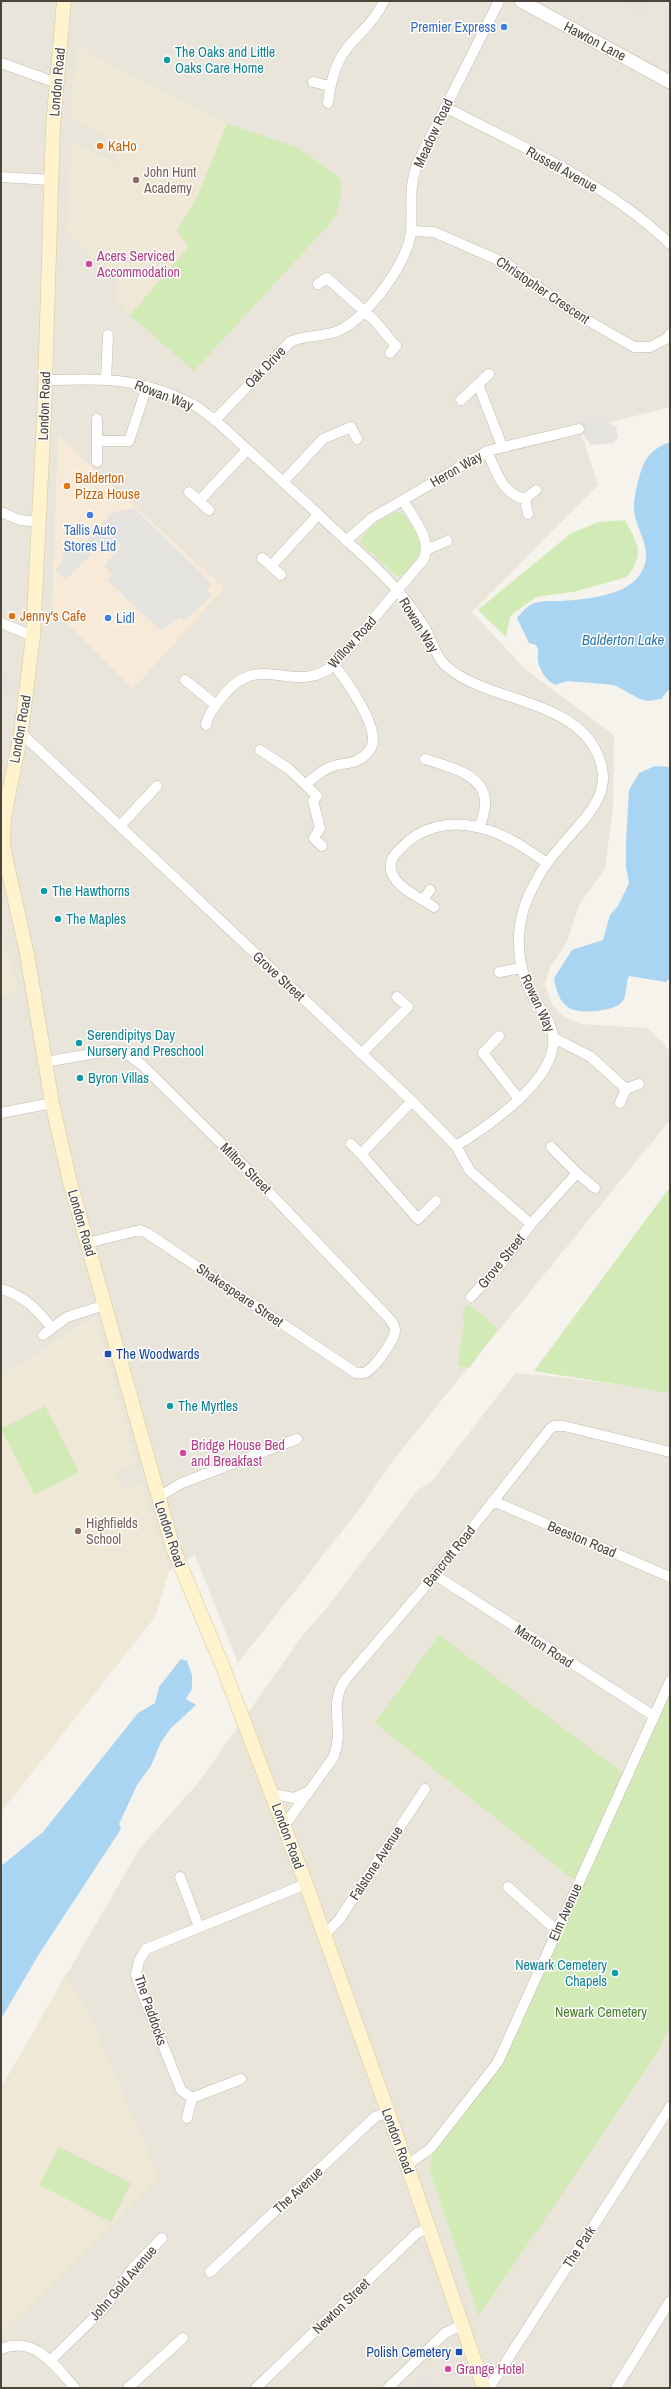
<svg xmlns="http://www.w3.org/2000/svg" width="671" height="2389" font-family="'Archivo Narrow',sans-serif">
<style>
.residential{fill:#eae5da}
.commercial{fill:#f7ead8}
.industrial{fill:#e6e2dd}
.education{fill:#efe8d6}
.green{fill:#d2eab5}
.parking{fill:#e5e3e0}
.water{fill:#a9d4f2}
.lines{fill:none;stroke-linecap:round;stroke-linejoin:round}
.minor-casing{stroke:#c2bbae;stroke-width:11}
.tertiary-casing{stroke:#c2bbae;stroke-width:14}
.secondary-casing{stroke:#d6c79b;stroke-width:15}
.minor{stroke:#fff;stroke-width:10}
.tertiary{stroke:#fff;stroke-width:13}
.secondary{stroke:#fff3cd;stroke-width:14}
.shop-dot{fill:#3f7fe0;stroke:#fff;stroke-width:1.5}
.culture-dot{fill:#0f9aa8;stroke:#fff;stroke-width:1.5}
.food-dot{fill:#e8710a;stroke:#fff;stroke-width:1.5}
.education-dot{fill:#8d6e63;stroke:#fff;stroke-width:1.5}
.hotel-dot{fill:#d1479c;stroke:#fff;stroke-width:1.5}
.transit-dot{fill:#1a4fb4;stroke:#fff;stroke-width:1.5}
.labels{text-anchor:middle;dominant-baseline:central;stroke-width:3;stroke-linejoin:round;paint-order:stroke}
.shop-label{font-size:14px;fill:#366cbe;stroke:#fff;text-anchor:end}
.street-label{font-size:14px;fill:#4b4439;stroke:#fff}
.culture-label{font-size:14px;fill:#0d838f;stroke:#fff;text-anchor:start}
.food-label{font-size:14px;fill:#c56008;stroke:#fff;text-anchor:start}
.education-label{font-size:14px;fill:#785e54;stroke:#fff;text-anchor:start}
.hotel-label{font-size:14px;fill:#b23c85;stroke:#fff;text-anchor:start}
.transit-label{font-size:14px;fill:#164399;stroke:#fff;text-anchor:start}
.park-label{font-size:14px;fill:#4a7f2a;stroke:#fff}
.water-label{font-size:15px;font-style:italic;fill:#2e7ab2;stroke:#fff}
</style>
<rect width="100%" height="100%" fill="#f6f3ec"/>
<path class="residential" d="M 1,1 L 670,1 L 670,407 L 580,430 L 598,485 L 472,612 L 525,669 L 614,735 L 613,808 L 605,869 L 579,905 L 567,942 L 550,967 L 545,983 L 552,1005 L 563,1016 L 581,1024 L 647,1028 L 663,1043 L 670,1052 L 670,1120 L 394,1459 L 358,1511 L 238,1663 L 195,1555 L 169,1571 L 141,1485 L 121,1492 L 115,1469 L 136,1464 L 95,1317 L 1,1378 L 1,996 L 14,993 L 17,985 L 1,937 Z
M 515,1373 L 560,1377 L 670,1392 L 670,2388 L 1,2388 L 1,2088 L 140,1848 L 198,1783 L 303,1635 L 328,1606 L 418,1490 L 433,1480 Z"/>
<path class="commercial" d="M 58,436 L 224,588 L 133,689 L 52,608 Z"/>
<path class="industrial" d="M 619,1 L 647,1 L 641,13 Z"/>
<path class="education" d="M 76,46 L 227,124 L 198,195 L 177,230 L 189,246 L 130,315 L 115,301 L 117,277 L 66,231 L 72,142 L 118,165 L 114,140 L 71,119 Z
M 1,937 L 17,985 L 14,993 L 1,996 Z
M 96,1317 L 136,1464 L 115,1469 L 121,1491 L 141,1484 L 169,1571 L 155,1617 L 1,1812 L 1,1378 Z
M 66,1973 L 94,2026 L 159,2178 L 1,2337 L 1,2091 Z"/>
<path class="green" d="M 227,124 L 297,147 L 341,179 L 341,195 L 335,218 L 194,371 L 130,315 L 189,247 L 177,231 L 198,195 Z
M 399,512 L 404,514 L 421,542 C 420,555 412,576 397,576 L 360,543 C 363,530 387,514 399,512 Z
M 625,520 C 638,544 645,553 627,577 L 573,592 L 536,597 L 510,616 L 506,637 L 478,610 L 570,534 L 598,522 Z
M 670,1187 L 670,1393 L 534,1371 Z
M 467,1305 L 473,1307 L 498,1329 L 469,1368 L 458,1366 L 464,1320 L 462,1312 Z
M 45,1406 L 79,1472 L 35,1495 L 1,1429 Z
M 439,1635 L 623,1773 L 574,1880 L 375,1723 Z
M 670,1694 L 670,2027 L 656,2055 L 479,2316 L 429,2169 L 432,2155 L 502,2065 Z
M 59,2147 L 131,2183 L 111,2222 L 39,2185 Z"/>
<path class="parking" d="M 595,415 L 616,427 L 618,437 L 614,443 L 591,445 L 581,432 L 576,423 L 587,416 Z
M 134,508 L 212,584 L 207,589 L 212,595 L 185,621 L 180,617 L 160,630 L 107,580 L 112,574 L 104,566 L 122,546 L 118,543 L 91,548 L 90,556 L 66,580 L 55,569 L 61,564 L 66,537 L 79,549 L 94,532 L 100,534 L 107,532 L 100,525 L 115,510 L 121,515 L 121,510 Z
M 1,674 L 14,681 L 13,695 L 1,689 Z
M 425,2374 L 439,2388 L 411,2388 Z"/>
<path class="water" d="M 670,442 L 670,688 L 661,699 L 649,701 L 640,699 L 614,685 L 567,681 L 555,685 C 546,680 540,671 538,661 C 537,655 540,651 536,645 L 529,643 L 517,618 C 521,613 526,607 532,604 C 541,600 553,601 562,601 C 587,599 629,596 642,571 C 654,548 636,532 634,510 C 633,499 640,469 646,460 C 651,451 661,445 670,442 Z
M 655,766 L 670,767 L 670,978 L 666,982 L 629,976 C 625,984 628,994 622,1002 C 615,1011 582,1014 571,1009 C 559,1003 556,990 554,978 L 572,950 L 603,940 L 610,915 L 618,906 L 629,883 L 626,867 L 626,842 L 629,790 L 639,773 Z
M 181,1659 L 187,1661 L 192,1675 L 192,1689 L 186,1699 L 196,1705 L 171,1728 L 161,1742 L 151,1766 L 137,1785 L 119,1824 L 121,1829 L 39,1954 L 1,2019 L 1,1866 L 43,1832 L 138,1713 L 155,1703 L 159,1687 Z"/>
<g class="lines">
<g class="minor-casing">
<path id="minor" d="M 1,63 L 57,83
M 313,82 L 330,86
M 328,103 C 330,85 334,66 345,51 C 359,32 374,23 384,1
M 445,107 C 522,147 607,183 670,244
M 1,177 L 51,180
M 411,231 L 434,232 L 507,264 L 568,309 L 634,347 L 650,347 L 666,339 L 670,334
M 318,284 L 327,278 L 373,319 L 396,346 L 390,353
M 46,380 C 78,380 113,377 145,386 C 161,390 179,397 194,405 C 214,417 230,434 248,450 C 271,471 294,492 317,513 C 343,539 373,562 397,590 C 407,601 417,615 425,628 C 431,640 435,654 444,664 C 481,701 567,697 595,749 C 618,791 587,815 562,845 C 552,856 542,869 535,883 C 515,918 513,959 532,995 C 539,1008 552,1021 553,1037 C 558,1079 487,1127 456,1146
M 106,380 L 108,335
M 478,384 L 502,446
M 461,400 L 489,374
M 215,420 L 290,342 C 305,334 324,338 340,330 C 368,316 408,263 411,231 C 413,205 408,190 417,164 L 499,1
M 98,441 L 129,441 L 147,386
M 487,451 C 496,471 502,494 525,499 L 536,490
M 97,462 L 97,419
M 283,482 L 323,439 L 351,427 L 357,439
M 189,492 L 209,510
M 525,499 L 528,514
M 199,501 L 247,450
M 1,512 L 20,520 L 39,522
M 346,541 L 372,518 L 487,451 L 579,429
M 428,549 L 447,541
M 262,558 L 281,575
M 271,566 L 318,515
M 1,623 L 33,636
M 185,680 L 216,705
M 206,725 C 208,714 216,704 223,696 C 262,648 293,698 334,665 L 424,559 C 432,539 413,518 403,500
M 21,733 L 412,1101 L 456,1146 L 470,1171 L 531,1224
M 260,750 L 289,769 L 317,796 L 313,801 L 320,828 L 314,838 L 322,846
M 425,759 C 445,766 483,773 485,800 C 486,809 482,819 480,827
M 306,784 C 316,776 324,768 337,765 C 344,763 351,764 358,760 C 365,756 372,750 373,741 C 374,720 347,681 334,665
M 120,826 L 157,786
M 423,900 L 430,890
M 434,907 C 421,898 398,889 392,873 C 388,863 393,856 400,849 C 421,826 451,820 481,828 C 505,834 527,849 547,863
M 499,972 L 522,968
M 499,1036 L 483,1053 L 518,1098
M 554,1038 L 591,1057 L 626,1089
M 361,1054 L 408,1007 L 397,997
M 45,1062 L 113,1050 L 126,1053 L 142,1065 L 250,1172 L 384,1313 C 389,1318 395,1324 395,1331 C 395,1339 377,1364 370,1369 C 366,1373 361,1374 356,1373 L 147,1233 L 140,1230 L 87,1243
M 412,1101 L 361,1154 L 418,1219 L 436,1201
M 620,1103 L 626,1089 L 639,1084
M 1,1113 L 52,1103
M 351,1144 L 361,1154
M 577,1173 L 595,1188
M 1,1289 C 23,1295 38,1310 51,1327
M 471,1297 L 502,1263 L 531,1224 L 577,1173 L 551,1147
M 43,1335 L 67,1317 L 105,1305
M 158,1497 L 182,1483 L 297,1439
M 493,1501 L 670,1577
M 435,1575 L 654,1716
M 273,1794 L 294,1798 L 307,1792
M 284,1826 L 333,1758 C 346,1727 327,1708 345,1680 L 435,1575 L 550,1429 L 554,1426 L 564,1426 L 670,1452
M 180,1877 L 199,1927
M 508,1887 L 556,1930
M 324,1935 L 339,1920 L 425,1789
M 192,2098 L 241,2079
M 187,2118 L 192,2098 L 181,2090 L 141,1990 L 136,1974 L 139,1961 L 146,1949 L 306,1884
M 407,2165 L 430,2149 L 498,2062 L 670,1681
M 210,2272 L 375,2117 L 388,2112
M 1,2349 C 35,2335 55,2366 75,2388
M 50,2361 L 106,2306 L 132,2269 L 162,2238
M 128,2388 L 183,2338
M 256,2388 L 417,2233 L 429,2228
M 388,2388 L 445,2333 L 462,2325
M 489,2388 L 670,2107
M 616,2388 L 670,2301"/>
</g>
<g class="tertiary-casing">
<path id="tertiary" d="M 521,1 L 670,82"/>
</g>
<g class="secondary-casing">
<path id="secondary" d="M 64,1 L 53,126 L 44,418 L 33,636 L 21,733 L 4,817 L 3,844 L 6,860 L 27,954 L 52,1103 L 70,1182 L 173,1548 L 221,1662 L 306,1884 L 407,2165 L 484,2388"/>
</g>
<use href="#minor" class="minor"/>
<use href="#tertiary" class="tertiary"/>
<use href="#secondary" class="secondary"/>
</g>
<g class="shop-dot">
<circle cx="504" cy="27" r="4"/>
<circle cx="90" cy="515" r="4"/>
<circle cx="108" cy="618" r="4"/>
</g>
<g class="culture-dot">
<circle cx="167" cy="60" r="4"/>
<circle cx="44" cy="891" r="4"/>
<circle cx="58" cy="919" r="4"/>
<circle cx="79" cy="1043" r="4"/>
<circle cx="80" cy="1078" r="4"/>
<circle cx="170" cy="1406" r="4"/>
<circle cx="615" cy="1973" r="4"/>
</g>
<g class="food-dot">
<circle cx="100" cy="146" r="4"/>
<circle cx="67" cy="486" r="4"/>
<circle cx="12" cy="616" r="4"/>
</g>
<g class="education-dot">
<circle cx="136" cy="180" r="4"/>
<circle cx="78" cy="1531" r="4"/>
</g>
<g class="hotel-dot">
<circle cx="89" cy="264" r="4"/>
<circle cx="183" cy="1453" r="4"/>
<circle cx="448" cy="2369" r="4"/>
</g>
<g class="transit-dot">
<rect x="104" y="1350" width="8" height="8" rx="2"/>
<rect x="455" y="2348" width="8" height="8" rx="2"/>
</g>
<g class="labels">
<g class="shop-label">
<text x="496" y="27">Premier Express</text>
<text x="90" y="530" text-anchor="middle">Tallis Auto<tspan x="90" dy="16">Stores Ltd</tspan></text>
<text x="116" y="618" text-anchor="start">Lidl</text>
</g>
<g class="street-label">
<text transform="translate(595 41) rotate(28)">Hawton Lane</text>
<text transform="translate(57 82) rotate(-85)">London Road</text>
<text transform="translate(433 133) rotate(-65)">Meadow Road</text>
<text transform="translate(562 169) rotate(29)">Russell Avenue</text>
<text transform="translate(543 290) rotate(34)">Christopher Crescent</text>
<text transform="translate(265 367) rotate(-46)">Oak Drive</text>
<text transform="translate(164 395) rotate(21)">Rowan Way</text>
<text transform="translate(44 406) rotate(-88)">London Road</text>
<text transform="translate(456 469) rotate(-30)">Heron Way</text>
<text transform="translate(419 625) rotate(58)">Rowan Way</text>
<text transform="translate(352 642) rotate(-48)">Willow Road</text>
<text transform="translate(20 729) rotate(-80)">London Road</text>
<text transform="translate(279 976) rotate(43)">Grove Street</text>
<text transform="translate(538 1003) rotate(65)">Rowan Way</text>
<text transform="translate(246 1168) rotate(45)">Milton Street</text>
<text transform="translate(82 1223) rotate(74)">London Road</text>
<text transform="translate(501 1261) rotate(-51)">Grove Street</text>
<text transform="translate(240 1295) rotate(34)">Shakespeare Street</text>
<text transform="translate(170 1534) rotate(72)">London Road</text>
<text transform="translate(582 1539) rotate(23)">Beeston Road</text>
<text transform="translate(449 1556) rotate(-51)">Bancroft Road</text>
<text transform="translate(544 1646) rotate(33)">Marton Road</text>
<text transform="translate(288 1836) rotate(70)">London Road</text>
<text transform="translate(376 1863) rotate(-57)">Falstone Avenue</text>
<text transform="translate(565 1912) rotate(-66)">Elm Avenue</text>
<text transform="translate(151 2010) rotate(71)">The Paddocks</text>
<text transform="translate(398 2141) rotate(70)">London Road</text>
<text transform="translate(298 2190) rotate(-43)">The Avenue</text>
<text transform="translate(579 2247) rotate(-57)">The Park</text>
<text transform="translate(123 2283) rotate(-49)">John Gold Avenue</text>
<text transform="translate(341 2306) rotate(-44)">Newton Street</text>
</g>
<g class="culture-label">
<text x="175" y="52">The Oaks and Little<tspan x="175" dy="16">Oaks Care Home</tspan></text>
<text x="52" y="891">The Hawthorns</text>
<text x="66" y="919">The Maples</text>
<text x="87" y="1035">Serendipitys Day<tspan x="87" dy="16">Nursery and Preschool</tspan></text>
<text x="88" y="1078">Byron Villas</text>
<text x="178" y="1406">The Myrtles</text>
<text x="607" y="1965" text-anchor="end">Newark Cemetery<tspan x="607" dy="16">Chapels</tspan></text>
</g>
<g class="food-label">
<text x="108" y="146">KaHo</text>
<text x="75" y="478">Balderton<tspan x="75" dy="16">Pizza House</tspan></text>
<text x="20" y="616">Jenny's Cafe</text>
</g>
<g class="education-label">
<text x="144" y="172">John Hunt<tspan x="144" dy="16">Academy</tspan></text>
<text x="86" y="1523">Highfields<tspan x="86" dy="16">School</tspan></text>
</g>
<g class="hotel-label">
<text x="97" y="256">Acers Serviced<tspan x="97" dy="16">Accommodation</tspan></text>
<text x="191" y="1445">Bridge House Bed<tspan x="191" dy="16">and Breakfast</tspan></text>
<text x="456" y="2369">Grange Hotel</text>
</g>
<g class="transit-label">
<text x="116" y="1354">The Woodwards</text>
<text x="451" y="2352" text-anchor="end">Polish Cemetery</text>
</g>
<g class="park-label">
<text x="601" y="2012">Newark Cemetery</text>
</g>
<g class="water-label">
<text x="623" y="639">Balderton Lake</text>
</g>
</g>
<rect width="671" height="2389" fill="none" stroke="#4b4439" stroke-width="4"/>
</svg>
